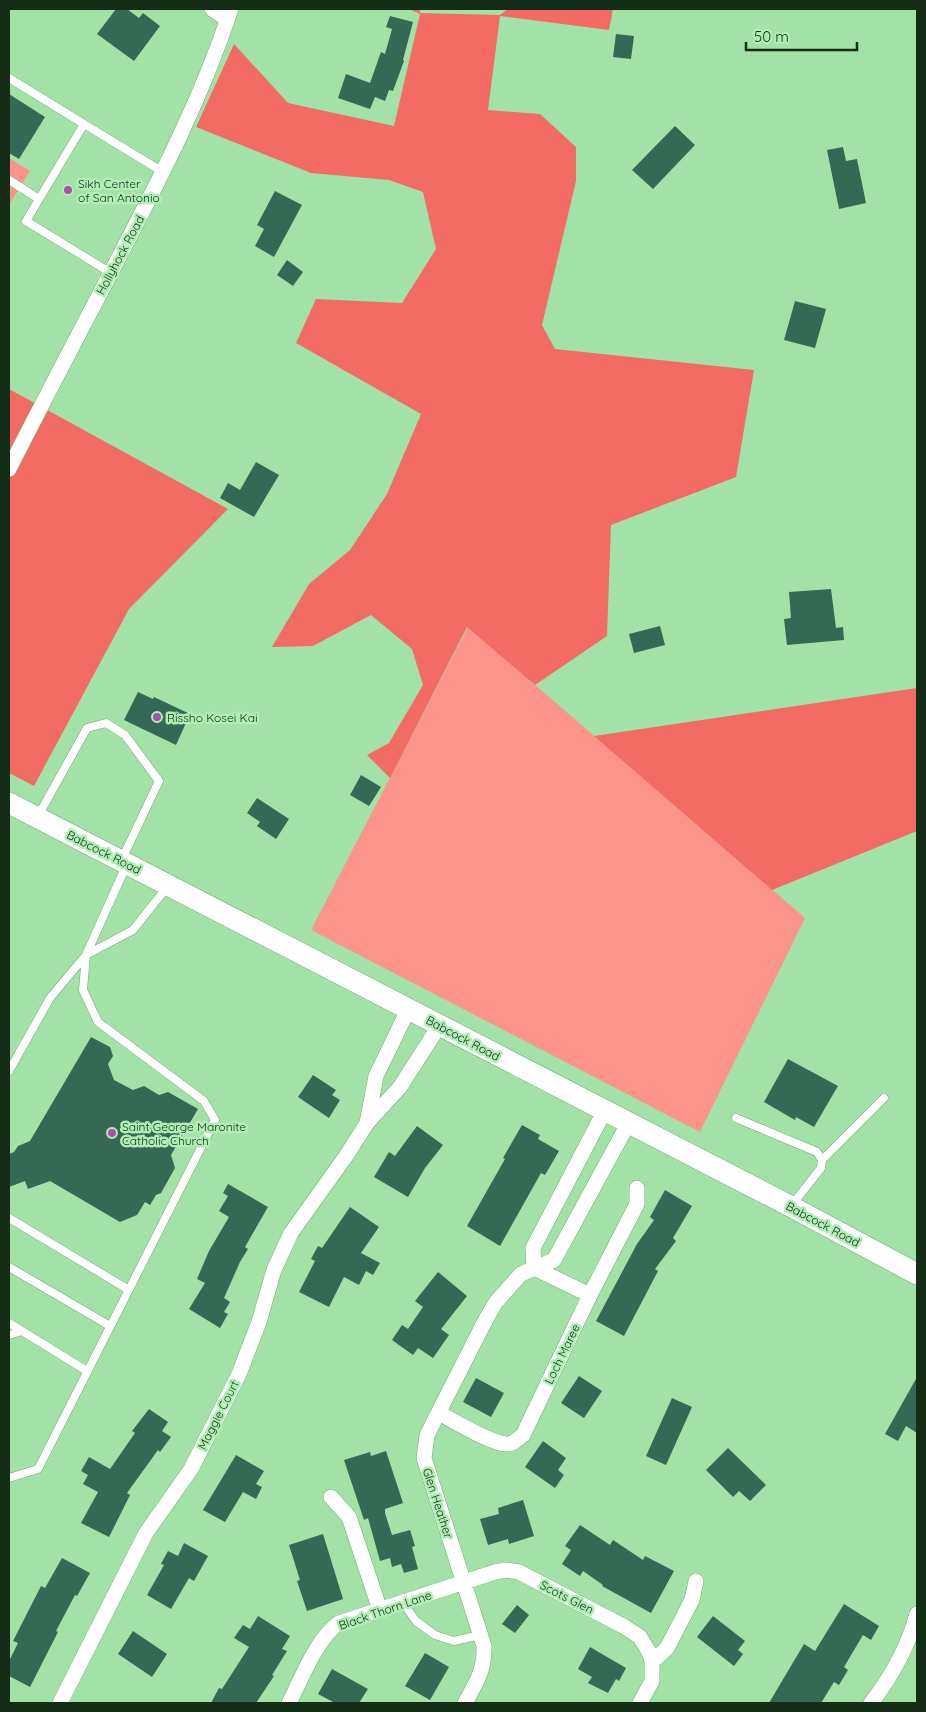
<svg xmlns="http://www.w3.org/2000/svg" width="926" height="1712" font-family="Quicksand,sans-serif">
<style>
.green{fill:#fc948a}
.forest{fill:#f36c63}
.building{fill:#346a55}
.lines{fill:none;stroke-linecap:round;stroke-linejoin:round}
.lane-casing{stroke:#6fad74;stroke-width:9}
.street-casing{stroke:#6fad74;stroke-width:16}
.secondary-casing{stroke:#6fad74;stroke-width:22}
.lane{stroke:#fff;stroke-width:8}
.street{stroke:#fff;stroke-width:15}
.secondary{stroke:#fff;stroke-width:21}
.poi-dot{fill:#ae4cb2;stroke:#afefb3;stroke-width:2}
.labels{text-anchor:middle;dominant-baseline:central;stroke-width:5;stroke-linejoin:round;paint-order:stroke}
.poi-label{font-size:12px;fill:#142d17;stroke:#afefb3;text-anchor:start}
.street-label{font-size:12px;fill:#142d17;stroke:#afefb3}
</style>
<rect width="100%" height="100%" fill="#a2e2a6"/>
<path class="green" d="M 9,158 L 30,171 L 9,205 Z
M 468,627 L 805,918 L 700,1132 L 311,930 Z"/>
<path class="forest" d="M 409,9 L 420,9 L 420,13 L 500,15 L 508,9 L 613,9 L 609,30 L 500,16 L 488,110 L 540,114 L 576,147 L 576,181 L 542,325 L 555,349 L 754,370 L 736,477 L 611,525 L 607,636 L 535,685 L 467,627 L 390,778 L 367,755 L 389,743 L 423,685 L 412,649 L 371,615 L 313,646 L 272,647 L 309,584 L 350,550 L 387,494 L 421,414 L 296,343 L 316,299 L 402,303 L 436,249 L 423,192 L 389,180 L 311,173 L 196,127 L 234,44 L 288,103 L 394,126 L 420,14 Z
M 9,389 L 228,509 L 129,609 L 34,786 L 9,773 Z
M 917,688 L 917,831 L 772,890 L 594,736 Z"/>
<path class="building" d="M 116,9 L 127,9 L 139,18 L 143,13 L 160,26 L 134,61 L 97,34 Z
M 390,16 L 413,22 L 403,60 L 404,61 L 393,91 L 389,90 L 385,101 L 375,97 L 370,109 L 338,98 L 346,74 L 370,83 L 381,52 L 385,54 L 392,29 L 386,27 Z
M 616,34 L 634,36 L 631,59 L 613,57 Z
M 9,94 L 45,117 L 19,159 L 9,153 Z
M 675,126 L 695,145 L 653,189 L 632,170 Z
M 843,147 L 846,161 L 857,159 L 866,203 L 839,209 L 827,150 Z
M 275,191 L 302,205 L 274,257 L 255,246 L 264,229 L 257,225 Z
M 287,260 L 303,272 L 293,286 L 277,275 Z
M 795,301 L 826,309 L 815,348 L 784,340 Z
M 256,462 L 279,475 L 254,517 L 220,498 L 228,483 L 240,490 Z
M 831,589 L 836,628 L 843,627 L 844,640 L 787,645 L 784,619 L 791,618 L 789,592 Z
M 660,626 L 665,645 L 634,653 L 629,634 Z
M 138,692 L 153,699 L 154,697 L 190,714 L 176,745 L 124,720 Z
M 361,775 L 381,787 L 369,806 L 350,795 Z
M 257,798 L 289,819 L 276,839 L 257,826 L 260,822 L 247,813 Z
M 91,1037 L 110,1047 L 113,1056 L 108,1064 L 114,1080 L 133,1090 L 144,1086 L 159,1095 L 168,1092 L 198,1109 L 171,1155 L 175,1168 L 161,1193 L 156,1195 L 150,1205 L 145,1202 L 137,1215 L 120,1222 L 50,1181 L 28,1189 L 25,1181 L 9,1187 L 9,1154 L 14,1152 L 18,1146 L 30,1141 Z
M 788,1059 L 838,1086 L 814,1127 L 796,1117 L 795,1120 L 764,1102 Z
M 313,1075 L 336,1090 L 332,1095 L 340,1100 L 329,1118 L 298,1097 Z
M 522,1125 L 540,1135 L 538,1139 L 559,1151 L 545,1175 L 541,1173 L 500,1246 L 467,1226 L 505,1159 L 503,1158 Z
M 417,1126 L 443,1145 L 425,1168 L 408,1197 L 374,1177 L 389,1152 L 395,1156 Z
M 228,1184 L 268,1207 L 245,1247 L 248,1249 L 240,1262 L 224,1298 L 230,1302 L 224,1312 L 228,1314 L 220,1328 L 189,1309 L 205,1283 L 197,1279 L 209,1251 L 229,1217 L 219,1211 L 228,1196 L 223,1193 Z
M 665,1190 L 692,1206 L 673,1238 L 676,1241 L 655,1269 L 658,1271 L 624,1336 L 596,1321 L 637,1244 L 654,1220 L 650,1217 Z
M 350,1207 L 379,1227 L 361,1253 L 380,1263 L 373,1275 L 366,1271 L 359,1285 L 344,1277 L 329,1307 L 299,1292 L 315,1261 L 311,1259 L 318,1246 L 322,1248 Z
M 438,1272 L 467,1296 L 441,1329 L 449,1335 L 433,1358 L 418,1348 L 413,1355 L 392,1340 L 402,1325 L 408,1329 L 423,1307 L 415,1301 Z
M 579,1376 L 602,1391 L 584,1418 L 561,1403 Z
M 917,1377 L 917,1433 L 906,1426 L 898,1441 L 885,1434 Z
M 476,1378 L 504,1393 L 491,1417 L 463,1402 Z
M 672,1398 L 692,1407 L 666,1465 L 646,1456 Z
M 149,1409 L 168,1422 L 162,1431 L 171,1437 L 160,1452 L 158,1450 L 127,1493 L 130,1495 L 109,1537 L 81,1523 L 98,1492 L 83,1484 L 88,1475 L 81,1471 L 89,1457 L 110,1469 L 135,1433 L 132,1431 Z
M 543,1441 L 566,1458 L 558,1470 L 564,1475 L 555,1488 L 525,1467 Z
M 728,1448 L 766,1485 L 750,1501 L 739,1491 L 733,1497 L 706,1470 Z
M 386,1451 L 403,1503 L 385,1509 L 385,1513 L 392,1535 L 410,1530 L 415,1546 L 412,1547 L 418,1569 L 404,1573 L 401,1564 L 392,1567 L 390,1558 L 380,1561 L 368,1518 L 364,1520 L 344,1460 L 370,1452 L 371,1456 Z
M 236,1455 L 264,1471 L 256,1484 L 262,1487 L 256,1499 L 243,1492 L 225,1522 L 203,1510 Z
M 523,1500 L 534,1536 L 509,1544 L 508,1539 L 488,1545 L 480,1519 L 499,1514 L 498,1508 Z
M 580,1525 L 610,1545 L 613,1540 L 643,1560 L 645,1556 L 674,1571 L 651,1613 L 602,1586 L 603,1585 L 583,1571 L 580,1576 L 562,1564 L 571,1550 L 565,1546 Z
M 323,1534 L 343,1599 L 307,1611 L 297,1581 L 300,1580 L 289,1545 Z
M 184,1543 L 208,1556 L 194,1581 L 189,1578 L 171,1609 L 147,1595 L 164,1565 L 161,1564 L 168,1551 L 178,1556 Z
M 62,1558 L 90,1573 L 77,1596 L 75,1595 L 56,1631 L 58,1632 L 30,1687 L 9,1676 L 9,1661 L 18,1643 L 13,1641 L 41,1586 L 45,1588 Z
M 844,1604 L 879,1626 L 871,1640 L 863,1635 L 844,1667 L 848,1670 L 839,1685 L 834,1682 L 821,1703 L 769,1703 L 804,1644 L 815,1651 Z
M 517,1605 L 529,1615 L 515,1633 L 502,1624 Z
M 258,1616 L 290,1636 L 282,1649 L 287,1651 L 272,1675 L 274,1676 L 256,1703 L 211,1703 L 219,1688 L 222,1689 L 249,1647 L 234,1638 L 243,1625 L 250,1629 Z
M 713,1616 L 745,1641 L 738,1650 L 743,1654 L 734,1666 L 697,1637 Z
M 133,1631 L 167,1654 L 152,1677 L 118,1654 Z
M 590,1647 L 626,1668 L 619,1681 L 616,1679 L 608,1693 L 588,1683 L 592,1677 L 578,1669 Z
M 425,1653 L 449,1667 L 430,1700 L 405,1686 Z
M 332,1669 L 368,1689 L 359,1703 L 335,1703 L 318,1694 Z"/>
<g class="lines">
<g class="lane-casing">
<path id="lane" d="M 9,78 L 84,124
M 9,180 L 39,199
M 111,273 L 26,221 L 84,124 L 163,172
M 38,816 L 87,728 L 106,723 L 125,735 L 159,781 L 122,859
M 9,1071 L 50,998 L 86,955 L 126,866
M 736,1118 L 817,1152 L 822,1160 L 821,1168 L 792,1205
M 822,1160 L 884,1098
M 9,1218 L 129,1290
M 9,1267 L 110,1326
M 9,1323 L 22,1331
M 9,1335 L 22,1331 L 87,1371
M 9,1478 L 38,1469 L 215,1120 L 204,1101 L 98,1022 L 83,990 L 86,955 L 133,930 L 167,887
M 403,1603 L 416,1621 L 435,1635 L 454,1641 L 480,1635"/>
</g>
<g class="street-casing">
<path id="street" d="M 212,9 L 227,19
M 9,469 C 45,398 82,328 119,257 C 162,175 202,97 231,9
M 408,1010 L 376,1076 L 367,1123 L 400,1087 L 439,1026
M 534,1268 L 533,1248 L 604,1112
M 534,1268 L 590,1295
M 439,1413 C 454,1421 490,1443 506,1444 C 512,1445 518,1439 523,1435 L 590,1295 L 637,1204 L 637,1188
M 331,1497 L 349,1517 L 380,1610
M 652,1662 L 667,1648 L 692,1600 L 696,1581
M 60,1703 L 146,1533 L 191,1469 L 239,1374 L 259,1322 L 274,1270 L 291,1233 L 346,1156 L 367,1123
M 289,1703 C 302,1678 316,1639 339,1623 L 495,1572 L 506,1570 L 519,1572 L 625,1627 L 640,1637 L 650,1654 L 652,1662 L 652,1681 L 640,1703
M 465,1703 C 476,1683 485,1670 484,1646 L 424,1458 L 427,1435 L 486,1319 L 496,1302 L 521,1274 L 554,1260 L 628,1124
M 871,1703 C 892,1676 908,1647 917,1614"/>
</g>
<g class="secondary-casing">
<path id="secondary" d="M 9,803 L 790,1206 L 917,1274"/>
</g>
<use href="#lane" class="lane"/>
<use href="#street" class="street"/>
<use href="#secondary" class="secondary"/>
</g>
<g class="poi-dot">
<circle cx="68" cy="190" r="5"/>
<circle cx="157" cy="717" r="5"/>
<circle cx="112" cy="1133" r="5"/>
</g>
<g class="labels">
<g class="poi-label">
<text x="78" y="183">Sikh Center<tspan x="78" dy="14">of San Antonio</tspan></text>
<text x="167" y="717">Rissho Kosei Kai</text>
<text x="122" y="1126">Saint George Maronite<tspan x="122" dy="14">Catholic Church</tspan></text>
</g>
<g class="street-label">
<text transform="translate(120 255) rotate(-62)">Hollyhock Road</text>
<text transform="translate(104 852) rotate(27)">Babcock Road</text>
<text transform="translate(463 1038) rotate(28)">Babcock Road</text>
<text transform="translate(823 1224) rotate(28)">Babcock Road</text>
<text transform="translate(562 1354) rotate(-64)">Loch Maree</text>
<text transform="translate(218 1415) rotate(-63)">Maggie Court</text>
<text transform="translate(438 1503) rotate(72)">Glen Heather</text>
<text transform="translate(567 1597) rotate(27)">Scots Glen</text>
<text transform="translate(385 1610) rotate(-19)">Black Thorn Lane</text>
</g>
</g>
<rect width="926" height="1712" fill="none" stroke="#142d17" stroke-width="20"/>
<path d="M746 42v8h111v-8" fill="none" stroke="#142d17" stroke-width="2.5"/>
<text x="754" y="42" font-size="15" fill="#142d17" stroke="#afefb3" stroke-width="4" paint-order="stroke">50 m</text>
</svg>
